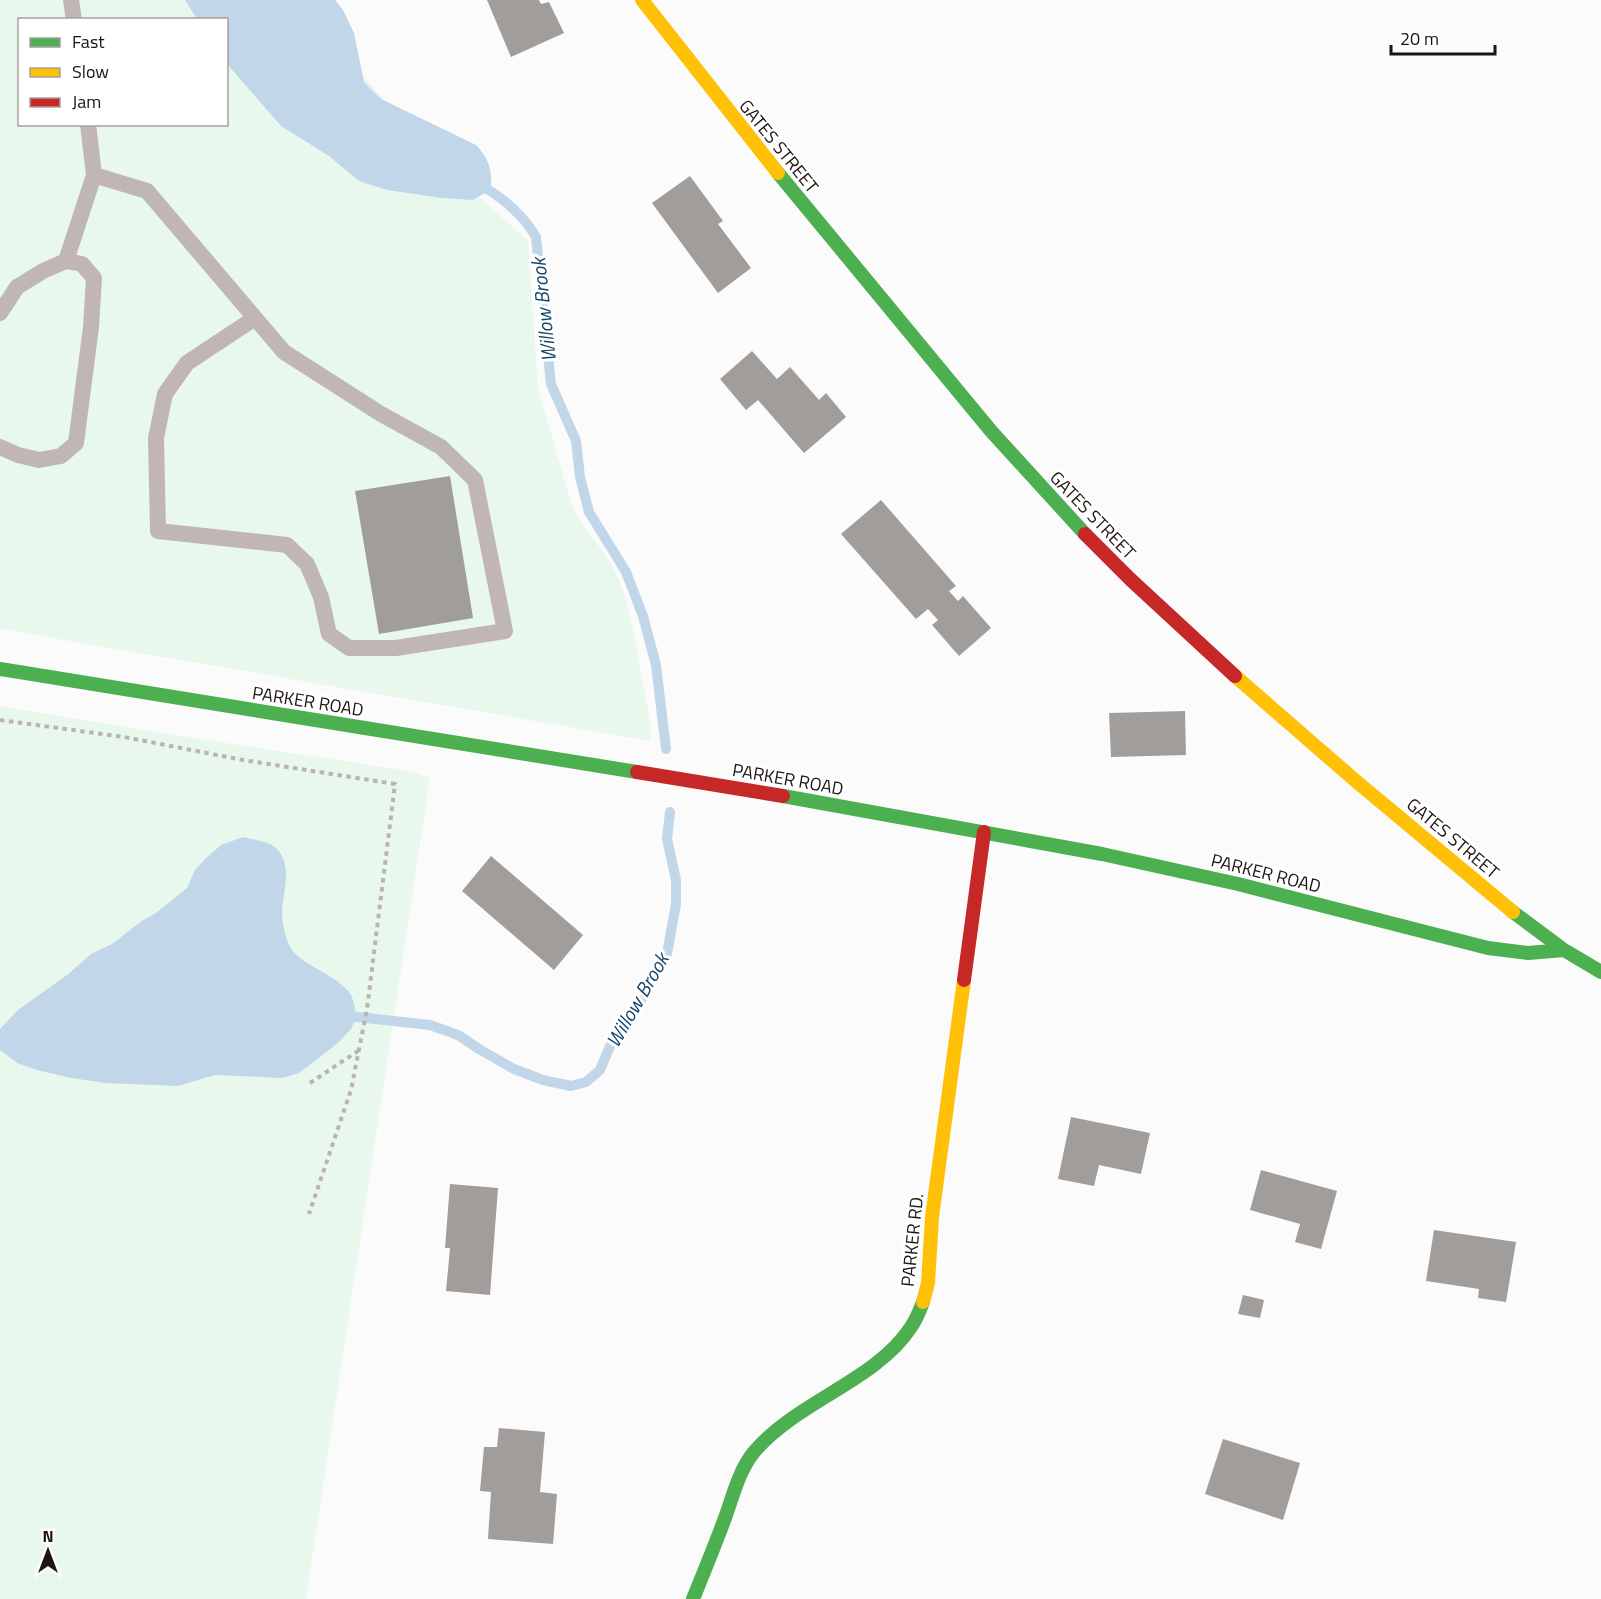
<svg xmlns="http://www.w3.org/2000/svg" width="1601" height="1599" font-family="'Titillium Web',sans-serif">
<style>
.green{fill:#e9f8ed;fill-rule:evenodd}
.water{fill:#c1d6e9}
.lines{fill:none;stroke-linecap:round;stroke-linejoin:round}
.stream{stroke:#c1d6e9;stroke-width:10}
.building{fill:#a19d9a}
.path{stroke:#bab4b1;stroke-width:4;stroke-dasharray:4.5 4.5;stroke-linecap:butt}
.lane{stroke:#c0b6b4;stroke-width:16}
.fast{stroke:#4caf50;stroke-width:14}
.slow{stroke:#ffc107;stroke-width:14}
.jam{stroke:#c62828;stroke-width:14}
.labels{text-anchor:middle;dominant-baseline:central;stroke-width:6;stroke-linejoin:round;paint-order:stroke}
.street-label{font-size:18px;fill:#1e140f;stroke:#fff}
.water-label{font-size:20px;font-style:italic;fill:#144569;stroke:#fff}
</style>
<rect width="100%" height="100%" fill="#fbfbfb"/>
<path class="green" d="M 0,0 L 297,0 L 429,151 L 528,241 L 538,389 L 571,503 C 581,528 602,546 614,569 C 629,599 634,635 640,668 C 645,692 650,716 651,741 L 0,629 ZM 20,20 L 226,20 L 226,124 L 20,124 Z
M 0,706 L 232,744 L 411,771 L 430,778 L 306,1599 L 0,1599 Z"/>
<path class="water" d="M 185,0 L 335,0 L 343,10 L 354,33 L 364,82 L 381,99 L 476,145 C 490,160 492,170 491,190 L 472,200 L 442,198 L 387,190 L 359,181 L 329,156 L 281,126 L 227,64 L 226,20 L 197,19 Z
M 243,837 C 253,840 269,841 277,849 C 293,867 283,891 282,912 C 282,923 285,936 290,947 C 299,965 338,974 351,995 C 354,1001 355,1011 357,1017 L 351,1029 L 338,1043 L 299,1073 L 283,1078 L 215,1075 L 178,1086 L 106,1083 L 71,1078 L 37,1070 L 17,1063 L 0,1050 L 0,1029 L 18,1010 L 67,975 L 91,954 L 112,944 L 143,920 L 156,913 L 187,888 L 195,870 L 206,858 L 221,845 Z"/>
<g class="lines">
<path class="stream" d="M 479,184 C 502,197 523,215 536,237 L 551,384 L 576,441 L 580,477 L 589,512 L 626,572 L 643,616 L 656,665 L 666,749
M 357,1017 L 430,1025 L 458,1035 L 479,1049 L 514,1069 L 543,1080 L 571,1086 L 586,1082 L 600,1070 L 614,1037 L 642,998 L 666,959 L 676,904 L 676,880 L 667,839 L 670,812"/>
</g>
<path class="building" d="M 487,0 L 539,0 L 541,4 L 549,2 L 564,33 L 511,57 Z
M 690,176 L 723,221 L 718,224 L 751,268 L 718,293 L 652,203 Z
M 752,351 L 777,379 L 790,367 L 819,400 L 826,393 L 846,417 L 804,453 L 758,400 L 746,410 L 720,379 Z
M 450,476 L 473,618 L 379,634 L 355,491 Z
M 881,500 L 956,586 L 949,591 L 958,601 L 963,596 L 991,628 L 959,656 L 932,625 L 938,620 L 928,609 L 916,619 L 841,534 Z
M 1185,711 L 1186,755 L 1111,757 L 1109,713 Z
M 491,856 L 583,935 L 554,970 L 462,891 Z
M 1071,1117 L 1150,1133 L 1141,1174 L 1099,1165 L 1094,1186 L 1058,1179 Z
M 1261,1170 L 1337,1191 L 1321,1249 L 1295,1242 L 1300,1224 L 1250,1210 Z
M 450,1184 L 498,1188 L 490,1295 L 446,1291 L 450,1248 L 445,1248 Z
M 1434,1230 L 1516,1242 L 1506,1302 L 1478,1298 L 1479,1289 L 1426,1281 Z
M 1243,1295 L 1264,1300 L 1260,1318 L 1238,1314 Z
M 499,1428 L 545,1432 L 540,1492 L 557,1494 L 553,1544 L 488,1539 L 491,1492 L 480,1491 L 484,1447 L 497,1447 Z
M 1223,1439 L 1300,1463 L 1283,1520 L 1205,1494 Z"/>
<g class="lines">
<path class="path" d="M 0,720 L 124,737 L 243,760 L 395,784 L 367,1009 L 351,1090 L 309,1214
M 310,1083 L 358,1051"/>
<path class="lane" d="M 71,0 L 74,20
M 88,124 L 94,175 L 147,191 L 284,352 L 381,414 L 441,447 L 475,480 L 505,631 L 396,648 L 349,648 L 329,634 L 321,597 L 307,564 L 287,545 L 158,531 L 156,438 L 165,394 L 187,363 L 255,318
M 66,261 L 94,175
M 0,313 L 17,287 L 43,271 L 66,261 L 82,264 L 94,278 L 91,327 L 76,443 L 61,456 L 39,460 L 18,455 L 0,447"/>
<path class="fast" d="M 778,173 L 991,431 L 1085,534
M 0,669 L 637,772
M 783,796 L 1102,854 L 1238,884 L 1488,948 L 1528,953 L 1564,950
M 1513,912 L 1564,950 L 1601,972
M 693,1599 C 704,1572 715,1545 725,1518 C 733,1496 739,1470 754,1452 C 797,1401 876,1381 911,1327 C 916,1320 920,1310 923,1302"/>
<path class="slow" d="M 642,0 L 778,173
M 1235,676 L 1357,782 L 1513,912
M 923,1302 L 928,1283 L 932,1217 L 964,980"/>
<path class="jam" d="M 1085,534 L 1130,579 L 1235,676
M 637,772 L 783,796
M 964,980 L 984,832"/>
</g>
<g class="labels">
<g class="street-label">
<text transform="translate(779 146) rotate(51)">GATES STREET</text>
<text transform="translate(1093 515) rotate(46)">GATES STREET</text>
<text transform="translate(308 701) rotate(9)">PARKER ROAD</text>
<text transform="translate(788 779) rotate(10)">PARKER ROAD</text>
<text transform="translate(1453 838) rotate(40)">GATES STREET</text>
<text transform="translate(1266 873) rotate(14)">PARKER ROAD</text>
<text transform="translate(912 1240) rotate(-84)">PARKER RD.</text>
</g>
<g class="water-label">
<text transform="translate(543 310) rotate(-96)">Willow Brook</text>
<text transform="translate(637 1000) rotate(-60)">Willow Brook</text>
</g>
</g>
<rect x="18" y="18" width="210" height="108" fill="#ffffff" stroke="#a5a19f" stroke-width="1.5"/>
<rect x="30" y="38" width="30" height="9" fill="#4caf50" stroke="#a5a19f" stroke-width="1.5"/>
<text x="72" y="48" font-size="18" fill="#1e140f">Fast</text>
<rect x="30" y="68" width="30" height="9" fill="#ffc107" stroke="#a5a19f" stroke-width="1.5"/>
<text x="72" y="78" font-size="18" fill="#1e140f">Slow</text>
<rect x="30" y="98" width="30" height="9" fill="#c62828" stroke="#a5a19f" stroke-width="1.5"/>
<text x="72" y="108" font-size="18" fill="#1e140f">Jam</text>
<g transform="translate(48 1551)" stroke="#ffffff" stroke-width="4.5" paint-order="stroke">
<path d="M0-4.5L10 22L0 15L-10 22Z" fill="#1e140f"/>
<text y="-9" font-size="16" font-weight="bold" text-anchor="middle" fill="#1e140f">N</text>
</g>
<path d="M1391 45v9h104v-9" fill="none" stroke="#1e140f" stroke-width="3"/>
<text x="1400" y="45" font-size="18" fill="#1e140f" stroke="#ffffff" stroke-width="4.5" paint-order="stroke">20 m</text>
</svg>
